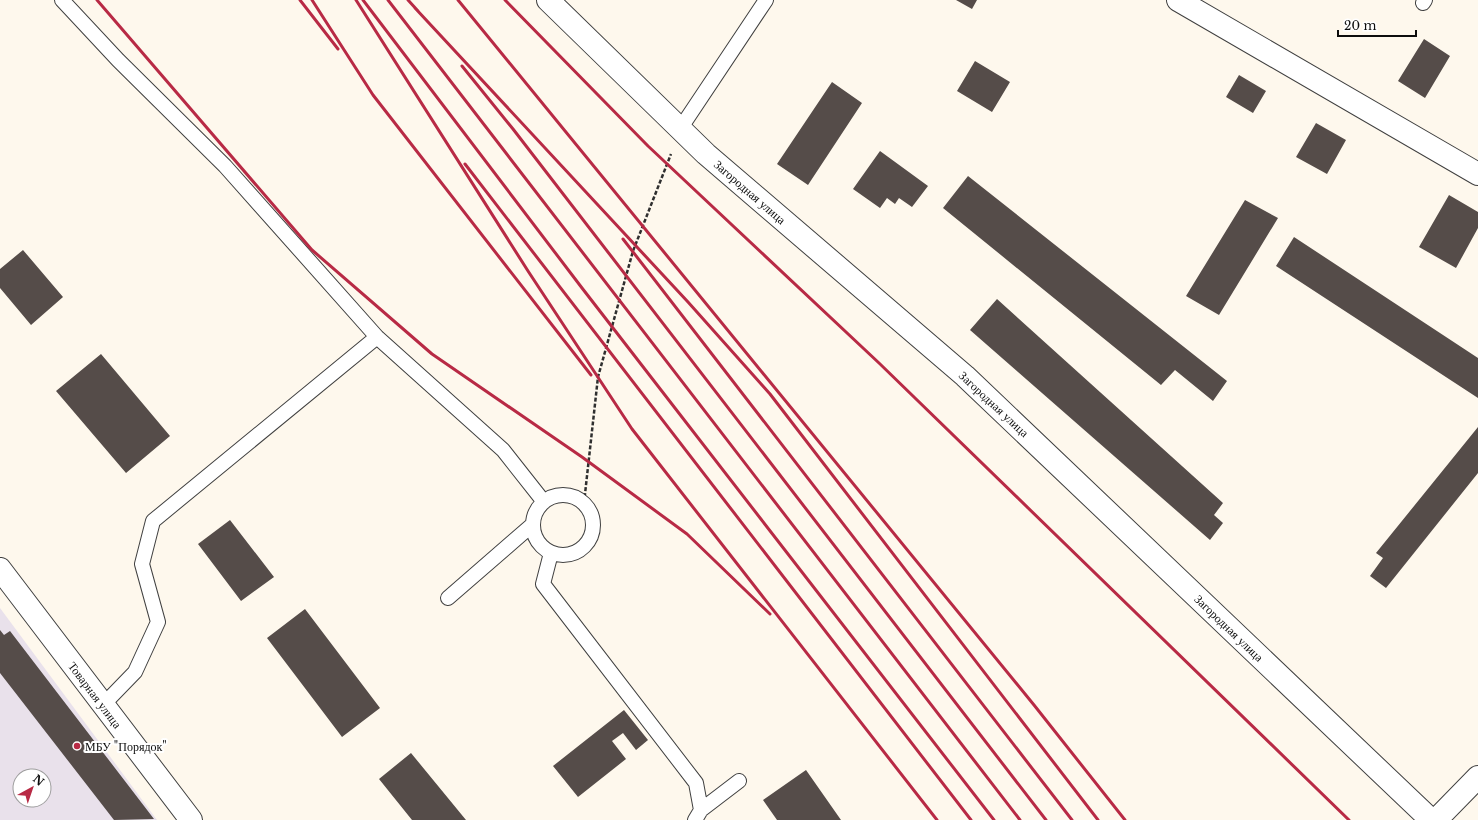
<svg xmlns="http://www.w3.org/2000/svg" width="1478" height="820" font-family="'Libre Baskerville',serif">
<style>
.industrial{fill:#e9e1eb;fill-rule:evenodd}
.building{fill:#554c49}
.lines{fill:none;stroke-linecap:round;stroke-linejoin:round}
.lane-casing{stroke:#404040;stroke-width:16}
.street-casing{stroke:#404040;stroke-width:24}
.path{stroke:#2f2f2f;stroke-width:2.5;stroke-dasharray:4 2;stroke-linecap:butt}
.lane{stroke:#fff;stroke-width:14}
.street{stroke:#fff;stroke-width:22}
.rail{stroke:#b82a45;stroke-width:3}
.poi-dot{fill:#b82a45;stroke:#fff;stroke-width:1.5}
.labels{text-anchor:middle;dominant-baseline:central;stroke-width:4;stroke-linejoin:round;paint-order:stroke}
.street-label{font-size:12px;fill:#0d0d0d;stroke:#fff}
.poi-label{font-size:12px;fill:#0d0d0d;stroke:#fff;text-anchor:start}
</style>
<rect width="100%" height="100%" fill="#fef8ed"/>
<path class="industrial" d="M 0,608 L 157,820 L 0,820 ZM 20,776 L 44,776 L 44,800 L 20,800 Z"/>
<path class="building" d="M 956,0 L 977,0 L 972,9 Z
M 1424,39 L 1450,56 L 1425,98 L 1398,81 Z
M 975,61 L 1010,82 L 992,112 L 957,91 Z
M 1239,75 L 1266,91 L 1253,113 L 1226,97 Z
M 832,82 L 862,103 L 808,185 L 777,164 Z
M 1316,123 L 1346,140 L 1327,174 L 1296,157 Z
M 880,151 L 928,186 L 912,207 L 899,198 L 895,204 L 887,198 L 880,208 L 853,189 Z
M 968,176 L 1227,381 L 1213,401 L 1175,370 L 1161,385 L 943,208 Z
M 1449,195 L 1478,212 L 1478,228 L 1456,268 L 1419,247 Z
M 1245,200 L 1278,218 L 1219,315 L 1186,296 Z
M 1294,237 L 1478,358 L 1478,398 L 1276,266 Z
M 23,250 L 63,297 L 31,325 L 0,288 L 0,269 Z
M 997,299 L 1223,503 L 1214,515 L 1223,523 L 1210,540 L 970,330 Z
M 101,354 L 170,436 L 126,473 L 56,391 Z
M 1478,427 L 1478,473 L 1386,588 L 1370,576 L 1383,558 L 1376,553 Z
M 230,520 L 274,577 L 241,601 L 198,544 Z
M 305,609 L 380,708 L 342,737 L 267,638 Z
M 0,630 L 4,635 L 10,631 L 154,819 L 114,820 L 0,673 Z
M 624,710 L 648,740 L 636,750 L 623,733 L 612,741 L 626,759 L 578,797 L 553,766 Z
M 411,753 L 466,820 L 412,820 L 379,779 Z
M 806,770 L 841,820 L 777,820 L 763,800 Z"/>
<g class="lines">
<g class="lane-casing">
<path id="lane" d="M 62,0 L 118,60 L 225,166 L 377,337 L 503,450 L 544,502
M 1423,3 L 1425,0
M 680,129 L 766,0
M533 525a30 30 0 1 1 60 0a30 30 0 1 1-60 0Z
M 551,553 L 543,584 L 696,783 L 701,810
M 448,598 L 532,525
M 103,705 L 135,672 L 158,622 L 142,564 L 153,521 L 377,337
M 695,820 L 701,810 L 739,781"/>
</g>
<g class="street-casing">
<path id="street" d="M 548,0 L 706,154 L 965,376 L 1431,820
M 1178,0 L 1478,174
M 0,569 L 191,820
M 1436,820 L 1478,777"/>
</g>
<path class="path" d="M 584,503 L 598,377 L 633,251 L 671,154"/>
<use href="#lane" class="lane"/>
<use href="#street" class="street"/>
<path class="rail" d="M 97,0 L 312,250 L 432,354 L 582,457 L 687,534 L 770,614
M 300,0 L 338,49
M 312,0 L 373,95 L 591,375
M 356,0 L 528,271 L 632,429 L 937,820
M 363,0 L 582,288 L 994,820
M 388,0 L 1020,820
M 408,0 L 418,11
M 458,0 L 1034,705 L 1125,820
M 505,0 L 648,146 L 879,363 L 1349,820
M 415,8 L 688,302 L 770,394 L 1098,820
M 462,66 L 513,129 L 1046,820
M 465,164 L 971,820
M 623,239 L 1072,820"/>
</g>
<circle class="poi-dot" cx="77" cy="746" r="4"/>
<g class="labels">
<g class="street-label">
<text transform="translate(750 192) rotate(41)">Загородная улица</text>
<text transform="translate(994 404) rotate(43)">Загородная улица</text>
<text transform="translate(1229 628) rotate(44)">Загородная улица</text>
<text transform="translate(95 695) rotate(53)">Товарная улица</text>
</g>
<g class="poi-label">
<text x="85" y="746">МБУ "Порядок"</text>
</g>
</g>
<g transform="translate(32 788) rotate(40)"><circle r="19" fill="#ffffff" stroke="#9e9e9e"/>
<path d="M0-3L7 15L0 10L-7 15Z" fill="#b82a45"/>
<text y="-6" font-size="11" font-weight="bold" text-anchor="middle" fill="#0d0d0d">N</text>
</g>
<path d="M1338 30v6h78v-6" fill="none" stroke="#0d0d0d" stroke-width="2"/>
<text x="1344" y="30" font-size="12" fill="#0d0d0d" stroke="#ffffff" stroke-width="3" paint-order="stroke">20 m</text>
</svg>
